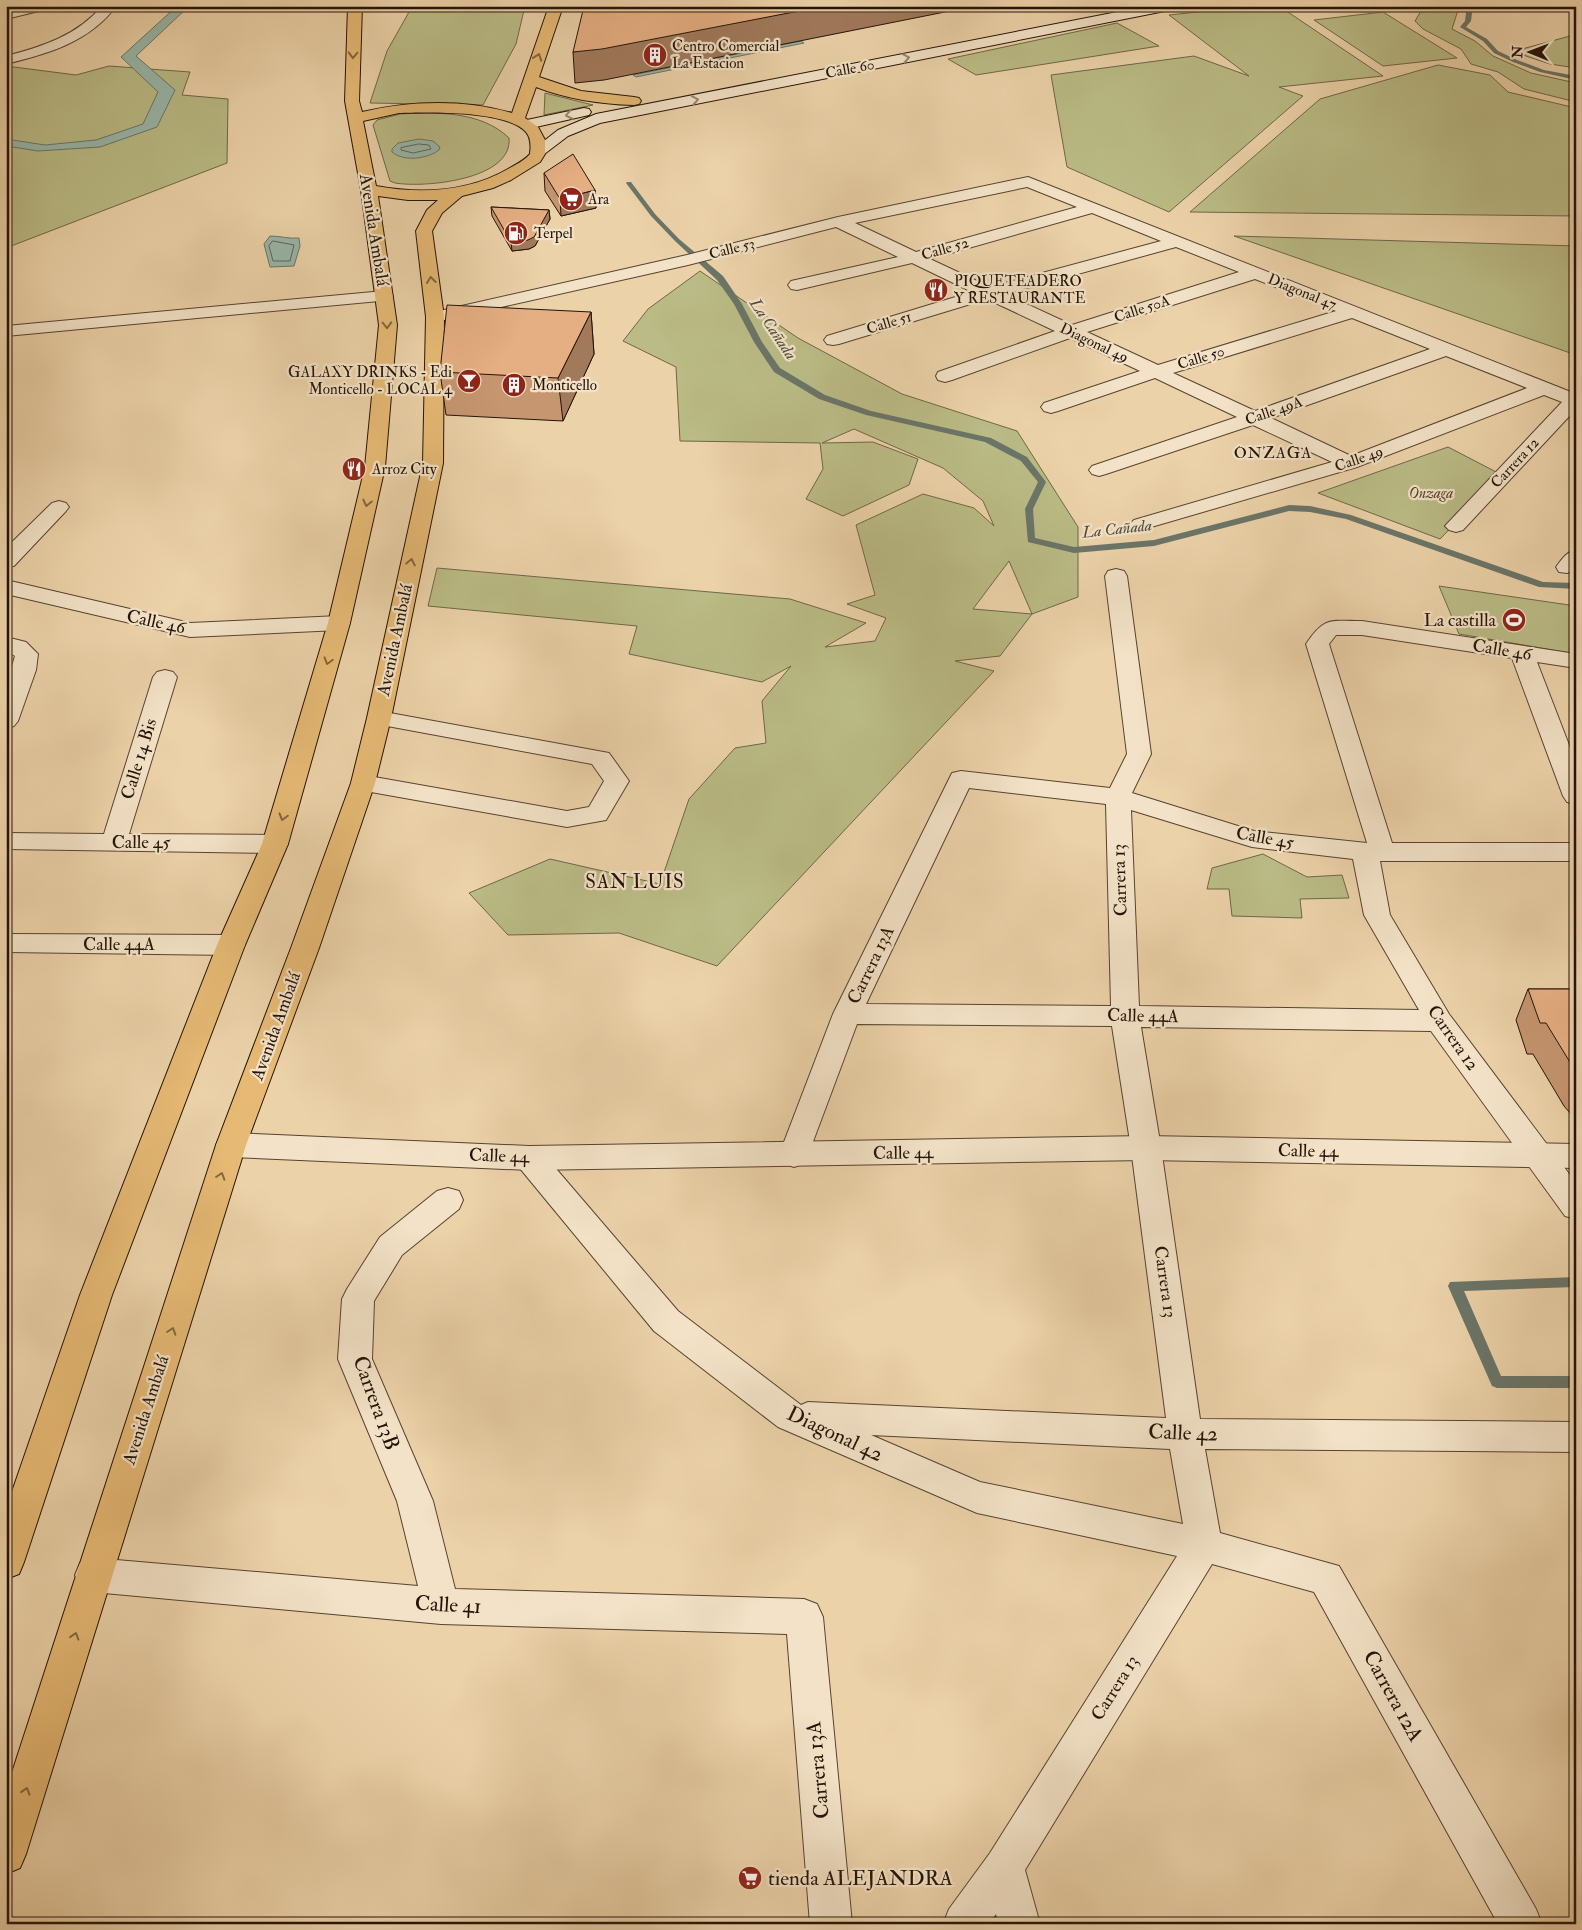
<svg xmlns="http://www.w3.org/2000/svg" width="1582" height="1930" font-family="'IM FELL Double Pica',serif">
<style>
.green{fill:#babb86;stroke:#6f6746;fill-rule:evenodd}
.water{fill:#99b7aa;stroke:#6a7568}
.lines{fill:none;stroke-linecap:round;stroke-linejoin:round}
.shore{stroke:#5e6558;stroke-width:1}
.stream{fill:#6a7568;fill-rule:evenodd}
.minor-casing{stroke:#56432f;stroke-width:2}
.tertiary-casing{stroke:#56432f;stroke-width:2}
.secondary-casing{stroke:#241306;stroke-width:2}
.primary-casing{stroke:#241306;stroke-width:2}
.minor{fill:#f3e2c7;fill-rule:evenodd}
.tertiary{fill:#f3e2c7;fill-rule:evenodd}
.secondary{fill:#f3e2c7;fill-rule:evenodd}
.primary{fill:#e6b974;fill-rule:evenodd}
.wall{fill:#c69671;stroke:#241306}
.shaded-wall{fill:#a17a5c;stroke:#241306}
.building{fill:#e6af83;stroke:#241306}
.oneway{stroke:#85663d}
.oneway2{stroke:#968570}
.labels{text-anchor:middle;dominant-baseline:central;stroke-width:4.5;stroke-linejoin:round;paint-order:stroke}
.far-poi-label{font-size:15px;fill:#241306;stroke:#f3e2c7;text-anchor:start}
.far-street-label{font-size:15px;fill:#241306;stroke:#f3e2c7}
.far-park-label{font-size:15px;font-style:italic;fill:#51452c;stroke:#f3e2c7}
.far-water-label{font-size:16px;font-style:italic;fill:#4d4c3f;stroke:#f3e2c7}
.far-neighbourhood-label{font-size:16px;letter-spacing:1px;fill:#241306;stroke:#f3e2c7}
.street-label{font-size:18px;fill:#241306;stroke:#f3e2c7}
.poi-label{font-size:18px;fill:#241306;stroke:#f3e2c7;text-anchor:end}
.neighbourhood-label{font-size:19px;letter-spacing:1px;fill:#241306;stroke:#f3e2c7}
.near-street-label{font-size:21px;fill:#241306;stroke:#f3e2c7}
.near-poi-label{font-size:21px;fill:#241306;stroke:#f3e2c7;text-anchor:start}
</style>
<rect width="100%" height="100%" fill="#ecd2a9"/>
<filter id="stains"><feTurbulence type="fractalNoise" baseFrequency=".004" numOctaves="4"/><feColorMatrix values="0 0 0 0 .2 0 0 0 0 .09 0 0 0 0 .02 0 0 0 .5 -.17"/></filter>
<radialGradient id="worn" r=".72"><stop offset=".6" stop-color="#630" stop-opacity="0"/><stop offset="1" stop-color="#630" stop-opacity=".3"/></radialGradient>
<path class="green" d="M 407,6 L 525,6 L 516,44 L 483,105 L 370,103 L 387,51 L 409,12 Z
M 1254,6 L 1279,6 L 1383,76 L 1279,87 L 1303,96 L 1169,212 L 1067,167 L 1051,75 L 1194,56 L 1249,76 L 1169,15 Z
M 1424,6 L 1457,6 L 1458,10 L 1452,29 L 1475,41 L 1493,56 L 1531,73 L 1576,83 L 1576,102 L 1524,89 L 1498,72 L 1471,64 L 1461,49 L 1423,29 L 1415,21 Z
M 1383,12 L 1457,58 L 1383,66 L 1314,20 Z
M 1117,23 L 1159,46 L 976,75 L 948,59 Z
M 1576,27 L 1576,68 L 1550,64 L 1520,54 L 1522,49 L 1570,36 L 1572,28 Z
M 1438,65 L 1490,75 L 1508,92 L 1576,108 L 1576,216 L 1190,212 L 1320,99 Z
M 6,66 L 76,75 L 109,66 L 190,72 L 182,95 L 228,99 L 227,163 L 6,248 Z
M 545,93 L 593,105 L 544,115 Z
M 400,114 C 437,112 481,111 509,138 C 513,180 424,188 395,183 L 390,181 L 373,125 L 377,120 Z
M 1234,236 L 1576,246 L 1576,355 Z
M 700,271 L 798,338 L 902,394 L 1017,431 L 1078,527 L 1078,597 L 1032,614 L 1000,656 L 955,661 L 994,671 L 717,966 L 619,933 L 508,935 L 469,893 L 550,859 L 660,884 L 689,799 L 735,748 L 766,743 L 762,701 L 791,666 L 762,682 L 629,654 L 637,626 L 428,606 L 437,568 L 790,599 L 866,623 L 825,647 L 875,641 L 886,618 L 847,604 L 875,595 L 856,525 L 923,494 L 974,508 L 994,526 L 983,501 L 943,468 L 854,429 L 822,443 L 873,442 L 918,459 L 909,485 L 843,516 L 806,499 L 823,469 L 820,443 L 680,441 L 676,367 L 623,341 L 648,309 ZM 1009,561 L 1032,614 L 973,609 Z
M 1448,447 L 1502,475 L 1440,539 L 1318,493 Z
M 1439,586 L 1576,606 L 1576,654 L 1459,634 Z
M 1263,854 L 1307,877 L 1342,875 L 1349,898 L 1300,899 L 1302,918 L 1232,916 L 1229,889 L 1207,889 L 1212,868 Z"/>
<path class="water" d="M 177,6 L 192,6 L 187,8 L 136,56 L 175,90 L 157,127 L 100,147 L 38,151 L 6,146 L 6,139 L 45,145 L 96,140 L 143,124 L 158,92 L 121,57 Z
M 801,41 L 804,43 L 636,77 L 633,75 Z
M 419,139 L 433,141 L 440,147 L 439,150 C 427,159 404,162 392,152 L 392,149 L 398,143 Z
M 270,236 C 281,236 288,239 299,238 L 300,246 L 294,266 L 270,267 L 264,244 Z"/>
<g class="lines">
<path class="shore" d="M 419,144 L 429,145 L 431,149 L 413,153 L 401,150 L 401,148 Z
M 273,241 L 294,245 L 290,261 L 273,261 L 269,246 Z"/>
<path class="stream" d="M 1467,6 L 1473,6 L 1471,21 L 1466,27 L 1487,39 L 1498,51 L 1517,60 L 1544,70 L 1576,76 L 1576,80 L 1540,72 L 1513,62 L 1494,53 L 1483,41 L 1460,27 L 1465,21 Z
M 627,182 L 631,182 L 655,214 L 679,239 L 723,276 L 742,304 L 762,342 L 780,368 L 825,395 L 871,411 L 991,438 L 1027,457 L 1046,482 L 1033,509 L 1035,538 L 1074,547 L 1154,540 L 1289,505 L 1310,506 L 1351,515 L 1543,582 L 1576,583 L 1576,589 L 1539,587 L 1346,519 L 1310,512 L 1289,511 L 1154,546 L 1074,553 L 1028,542 L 1025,509 L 1038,482 L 1021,461 L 985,442 L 866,415 L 819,399 L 774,372 L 754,342 L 734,304 L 717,280 L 675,241 L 651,216 L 626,183 Z
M 1576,1277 L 1576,1287 L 1464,1291 L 1501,1376 L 1576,1376 L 1576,1388 L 1497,1388 L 1492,1386 L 1448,1286 L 1450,1282 Z"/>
<g class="minor-casing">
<path id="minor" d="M 25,6 L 49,6 L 47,9 L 6,19 L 6,11 Z
M 102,6 L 116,6 C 90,42 47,54 6,64 L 6,56 C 42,47 78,35 102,6 Z
M 1028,177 L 1576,394 L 1576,409 L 1463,530 L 1456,532 L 1449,530 L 1445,526 L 1562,402 L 1544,395 L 1357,467 L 1141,530 L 1134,528 L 1130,524 L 1134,520 L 1332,462 L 1253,425 L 1106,474 L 1099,476 L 1092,474 L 1089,470 L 1092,466 L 1237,417 L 1155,378 L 1058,411 L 1051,413 L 1044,411 L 1041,407 L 1044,403 L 1140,371 L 1070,338 L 952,380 L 945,382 L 938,380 L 936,376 L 938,372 L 1055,331 L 987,299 L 839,344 L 833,345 L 827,344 L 824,340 L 827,336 L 972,292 L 912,263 L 797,290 L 791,289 L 788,285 L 791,281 L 898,257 L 836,227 L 688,265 L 435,322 L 429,321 L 426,317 L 429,313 L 435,312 L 687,255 L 838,217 ZM 1027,187 L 1077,207 L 916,252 L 855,223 ZM 1092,213 L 1161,241 L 990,287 L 930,259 ZM 1176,247 L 1239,272 L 1072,325 L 1005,294 ZM 1255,279 L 1336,311 L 1158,365 L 1087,332 ZM 1352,318 L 1430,349 L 1255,411 L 1173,373 ZM 1446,356 L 1527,388 L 1351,456 L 1271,418 Z
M 384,291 L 390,292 L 393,296 L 390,300 L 6,336 L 6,326 Z
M 59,501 L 66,503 L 69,507 L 66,511 L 14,566 L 6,567 L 6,548 L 52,503 Z
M 1576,550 L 1576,570 L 1567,573 L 1559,572 L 1556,567 C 1562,559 1566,552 1576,550 Z
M 1116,569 L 1124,571 L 1127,576 L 1151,754 L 1132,793 L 1254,831 L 1367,843 L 1306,644 C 1325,616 1330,621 1362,621 L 1576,654 L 1576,668 L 1537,662 L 1576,763 L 1576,804 L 1567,802 L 1563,796 L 1512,658 L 1362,635 L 1336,635 L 1329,644 L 1392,843 L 1576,843 L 1576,861 L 1380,861 L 1390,915 L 1449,1014 L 1576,1183 L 1576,1219 L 1565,1216 L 1431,1031 L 1141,1027 L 1161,1148 L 1200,1419 L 1576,1422 L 1576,1452 L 1205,1449 L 1220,1533 L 1339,1566 L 1536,1909 L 1542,1924 L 1498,1924 L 1314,1592 L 1212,1564 L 1025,1870 L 1040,1924 L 998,1924 L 996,1914 L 989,1924 L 943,1924 L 949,1909 L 990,1853 L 1177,1556 L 977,1513 L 778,1427 L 654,1331 L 518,1166 L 514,1158 L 518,1150 L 529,1146 L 540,1150 L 678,1311 L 801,1405 L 808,1402 L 1166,1418 L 1131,1148 L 1112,1026 L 857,1024 L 805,1163 L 794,1167 L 783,1163 L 779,1155 L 833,1014 L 952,773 L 961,771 L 1110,788 L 1127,754 L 1105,576 L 1108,571 ZM 969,788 L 1106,804 L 1111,1006 L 866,1004 ZM 1131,810 L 1252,847 L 1353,859 L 1364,915 L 1419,1010 L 1139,1006 ZM 871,1435 L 1170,1449 L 1183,1524 L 980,1482 Z
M 6,580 L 190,623 L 339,616 L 347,618 L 350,623 L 347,628 L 339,630 L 190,637 L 6,594 Z
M 6,637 L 26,642 L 38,654 L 36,670 L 18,721 L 14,726 L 6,728 L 6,687 L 15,656 L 6,651 Z
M 165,670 L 173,672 L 177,677 L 129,834 L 275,835 L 284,838 L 288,844 L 284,850 L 275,853 L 6,849 L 6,833 L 104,834 L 153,677 L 157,672 Z
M 379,711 L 609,753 L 629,781 L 606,820 L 567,827 L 354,789 L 351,783 L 354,777 L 363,775 L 567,811 L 589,807 L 604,781 L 592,764 L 371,723 L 367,718 L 371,713 Z
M 6,934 L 231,935 L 241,938 L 245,945 L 241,952 L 231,955 L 6,952 Z
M 448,1188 L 459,1191 L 463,1200 L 459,1209 L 402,1255 L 374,1301 L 372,1359 L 433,1501 L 455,1589 L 804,1599 L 817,1604 L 823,1617 L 852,1924 L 810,1924 L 787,1634 L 441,1624 L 93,1592 L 80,1587 L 75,1575 L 80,1563 L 93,1558 L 418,1586 L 397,1501 L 338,1359 L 342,1299 L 347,1289 L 380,1237 L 437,1191 Z"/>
</g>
<g class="tertiary-casing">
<path id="tertiary" d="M 231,1133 L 529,1146 L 1146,1136 L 1576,1144 L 1576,1168 L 1146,1160 L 529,1170 L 231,1157 L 220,1153 L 216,1145 L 220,1137 Z"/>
</g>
<g class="secondary-casing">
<path id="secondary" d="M 1148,6 L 1177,6 L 1170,10 L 600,123 L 568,136 L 543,155 L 533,155 L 530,152 L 558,130 L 596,114 Z
M 584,108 L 589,109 L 591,112 L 589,115 L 527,129 L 522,127 L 519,124 L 522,121 Z"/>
</g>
<g class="primary-casing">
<path id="primary" d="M 348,6 L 362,6 L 359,101 L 362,112 C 410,101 463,99 512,113 L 549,6 L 563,6 L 539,77 L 581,91 L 634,97 L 639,98 L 641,101 L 639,104 L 634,105 C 600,104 567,99 536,87 L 525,118 L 538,127 L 545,140 L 545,154 L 540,162 L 511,180 L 493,188 L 462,196 L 442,213 L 432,231 L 444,317 L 443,463 L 391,718 L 375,783 L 319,948 L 246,1145 L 26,1854 L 20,1868 L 6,1874 L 6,1791 L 216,1145 L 291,948 L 351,783 L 367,718 L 423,463 L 426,317 L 416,231 L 427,210 L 438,200 L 408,200 L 378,196 L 397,325 L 385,467 L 350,623 L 288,844 L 245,945 L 112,1295 L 24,1562 L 19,1574 L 6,1579 L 6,1509 L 80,1295 L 217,945 L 262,844 L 328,623 L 365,467 L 379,325 L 361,190 L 345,101 ZM 399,113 C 427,112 506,110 526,132 C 531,138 531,146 530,154 C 524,161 515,165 508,169 C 468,192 420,194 376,186 L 363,121 Z"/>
</g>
<use href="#minor" class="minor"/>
<use href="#tertiary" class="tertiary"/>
<use href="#secondary" class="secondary"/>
<use href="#primary" class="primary"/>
</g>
<path class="wall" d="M 544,173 L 595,190 L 596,208 L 561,216 L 545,191 Z
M 491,207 L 549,210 L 550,219 L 535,246 L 529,249 L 512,251 L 492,216 Z
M 591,312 L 594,354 L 563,421 L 446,415 L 440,372 Z
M 1528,989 L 1576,989 L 1576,1120 L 1564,1106 L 1533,1054 L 1527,1054 L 1516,1020 Z"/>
<path class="shaded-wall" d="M 825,6 L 975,6 L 604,80 L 575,83 L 573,52 Z
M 595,190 L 596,208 L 561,216 L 560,199 Z
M 549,210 L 550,219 L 535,246 L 529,249 L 512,251 L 511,242 Z
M 591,312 L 594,354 L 563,421 L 558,378 Z"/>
<path class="building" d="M 584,6 L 825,6 L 602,49 L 573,52 Z
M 573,154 L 595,190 L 560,199 L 544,173 Z
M 491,207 L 549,210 L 534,237 L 528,240 L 511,242 Z
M 447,305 L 591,312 L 558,378 L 440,372 Z
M 1528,989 L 1576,989 L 1576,1072 L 1546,1023 L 1540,1023 Z"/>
<defs><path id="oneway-chevron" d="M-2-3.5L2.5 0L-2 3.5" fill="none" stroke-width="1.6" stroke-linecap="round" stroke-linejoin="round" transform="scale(1.25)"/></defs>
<g class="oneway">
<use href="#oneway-chevron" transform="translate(353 55) rotate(92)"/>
<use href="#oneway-chevron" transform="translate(538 57) rotate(-70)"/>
<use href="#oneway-chevron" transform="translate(431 280) rotate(-97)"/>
<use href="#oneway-chevron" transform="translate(387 325) rotate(88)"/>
<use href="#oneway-chevron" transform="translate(367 503) rotate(103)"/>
<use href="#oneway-chevron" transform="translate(411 562) rotate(-78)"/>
<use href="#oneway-chevron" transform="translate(328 661) rotate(106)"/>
<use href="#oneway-chevron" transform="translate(283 817) rotate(106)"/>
<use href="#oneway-chevron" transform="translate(221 1176) rotate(-72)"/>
<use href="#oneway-chevron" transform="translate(172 1331) rotate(-72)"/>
<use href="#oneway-chevron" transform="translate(75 1636) rotate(-73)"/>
<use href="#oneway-chevron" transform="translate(26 1791) rotate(-73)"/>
</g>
<g class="oneway2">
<use href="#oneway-chevron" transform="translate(906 58) rotate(-11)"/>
<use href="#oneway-chevron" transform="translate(695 100) rotate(-11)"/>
<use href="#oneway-chevron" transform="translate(569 115) rotate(168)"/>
</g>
<defs>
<g id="building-disc" transform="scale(1.25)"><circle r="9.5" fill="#8f2418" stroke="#f3e2c7"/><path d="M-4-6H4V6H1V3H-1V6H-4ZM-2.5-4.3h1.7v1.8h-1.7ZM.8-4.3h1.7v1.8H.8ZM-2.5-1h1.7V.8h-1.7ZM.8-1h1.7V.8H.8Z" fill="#fff"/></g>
<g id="supermarket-disc" transform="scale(1.25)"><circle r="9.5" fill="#8f2418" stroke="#f3e2c7"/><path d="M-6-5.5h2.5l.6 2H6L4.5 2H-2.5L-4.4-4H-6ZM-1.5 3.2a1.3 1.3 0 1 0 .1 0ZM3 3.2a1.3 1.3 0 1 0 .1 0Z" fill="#fff"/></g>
<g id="fuel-disc" transform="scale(1.25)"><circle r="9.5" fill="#8f2418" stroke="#f3e2c7"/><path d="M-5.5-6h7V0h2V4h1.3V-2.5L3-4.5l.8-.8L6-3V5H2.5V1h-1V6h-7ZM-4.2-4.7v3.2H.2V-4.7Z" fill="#fff"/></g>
<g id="restaurant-disc" transform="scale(1.25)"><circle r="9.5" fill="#8f2418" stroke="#f3e2c7"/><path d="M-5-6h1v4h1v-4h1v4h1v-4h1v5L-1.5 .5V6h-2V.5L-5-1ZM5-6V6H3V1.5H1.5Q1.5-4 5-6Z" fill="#fff"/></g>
<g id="bar-disc" transform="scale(1.25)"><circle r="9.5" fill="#8f2418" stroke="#f3e2c7"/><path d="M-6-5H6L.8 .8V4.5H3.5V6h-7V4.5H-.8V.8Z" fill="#fff"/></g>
<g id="stadium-disc" transform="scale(1.25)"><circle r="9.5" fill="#8f2418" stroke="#f3e2c7"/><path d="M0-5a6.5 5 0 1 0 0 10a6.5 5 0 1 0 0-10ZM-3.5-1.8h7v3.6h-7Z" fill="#fff"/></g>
</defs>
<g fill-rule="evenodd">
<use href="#building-disc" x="655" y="55"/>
<use href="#supermarket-disc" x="571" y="199"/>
<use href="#fuel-disc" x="516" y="233"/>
<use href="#restaurant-disc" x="936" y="290"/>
<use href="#bar-disc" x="469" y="381"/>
<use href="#building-disc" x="514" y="385"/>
<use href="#restaurant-disc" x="354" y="469"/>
<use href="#stadium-disc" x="1514" y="620"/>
<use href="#supermarket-disc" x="750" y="1878"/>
</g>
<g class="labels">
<g class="far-poi-label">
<text x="672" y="46">Centro Comercial<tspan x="672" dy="17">La Estacion</tspan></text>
<text x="588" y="199">Ara</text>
<text x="534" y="233">Terpel</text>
<text x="954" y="281">PIQUETEADERO<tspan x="954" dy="17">Y RESTAURANTE</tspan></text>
<text x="452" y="372" text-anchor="end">GALAXY DRINKS - Edi<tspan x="452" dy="17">Monticello - LOCAL 4</tspan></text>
<text x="532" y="385">Monticello</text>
<text x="372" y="469">Arroz City</text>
</g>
<g class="far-street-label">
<text transform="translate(850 69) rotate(-11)">Calle 60</text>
<text transform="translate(732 249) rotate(-14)">Calle 53</text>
<text transform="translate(945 249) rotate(-16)">Calle 52</text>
<text transform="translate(1302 292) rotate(22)">Diagonal 47</text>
<text transform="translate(1142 309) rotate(-18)">Calle 50A</text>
<text transform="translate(889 323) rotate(-17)">Calle 51</text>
<text transform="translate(1094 343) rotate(25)">Diagonal 49</text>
<text transform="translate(1201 358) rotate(-17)">Calle 50</text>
<text transform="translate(1274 411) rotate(-19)">Calle 49A</text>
<text transform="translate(1359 459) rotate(-19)">Calle 49</text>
<text transform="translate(1515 463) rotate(-47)">Carrera 12</text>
</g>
<g class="far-park-label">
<text x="1431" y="493">Onzaga</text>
</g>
<g class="far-water-label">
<text transform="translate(773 329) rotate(56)">La Cañada</text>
<text transform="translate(1117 529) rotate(-6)">La Cañada</text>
</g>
<g class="far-neighbourhood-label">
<text x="1273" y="453">ONZAGA</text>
</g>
<g class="street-label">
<text transform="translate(374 230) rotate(81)">Avenida Ambalá</text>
<text transform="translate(156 622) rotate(12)">Calle 46</text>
<text transform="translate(395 640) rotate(-78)">Avenida Ambalá</text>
<text transform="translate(1502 650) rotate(9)">Calle 46</text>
<text transform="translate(139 759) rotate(-73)">Calle 14 Bis</text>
<text transform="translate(1265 838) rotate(10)">Calle 45</text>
<text x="141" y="842">Calle 45</text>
<text transform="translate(1120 880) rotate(-92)">Carrera 13</text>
<text x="119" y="944">Calle 44A</text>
<text transform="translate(871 965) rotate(-64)">Carrera 13A</text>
<text transform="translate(1143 1016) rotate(1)">Calle 44A</text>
<text transform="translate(276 1026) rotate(-70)">Avenida Ambalá</text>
<text transform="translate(1453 1038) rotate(55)">Carrera 12</text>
<text transform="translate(1308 1151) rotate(1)">Calle 44</text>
<text transform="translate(903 1153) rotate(-1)">Calle 44</text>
<text transform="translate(499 1156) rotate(2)">Calle 44</text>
<text transform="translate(1165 1282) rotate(82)">Carrera 13</text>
<text transform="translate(146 1410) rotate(-72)">Avenida Ambalá</text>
<text transform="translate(1115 1688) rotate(-58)">Carrera 13</text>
</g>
<g class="poi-label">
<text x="1496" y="620">La castilla</text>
</g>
<g class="neighbourhood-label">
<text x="635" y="882">SAN LUIS</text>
</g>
<g class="near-street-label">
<text transform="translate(376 1403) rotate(70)">Carrera 13B</text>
<text transform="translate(1183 1433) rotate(2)">Calle 42</text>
<text transform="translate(835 1434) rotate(25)">Diagonal 42</text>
<text transform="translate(448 1605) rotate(3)">Calle 41</text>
<text transform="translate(1393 1696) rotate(61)">Carrera 12A</text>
<text transform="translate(818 1770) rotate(-95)">Carrera 13A</text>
</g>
<g class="near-poi-label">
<text x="768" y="1878">tienda ALEJANDRA</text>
</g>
</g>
<rect width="1582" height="1930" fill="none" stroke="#ecd2a9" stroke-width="25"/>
<rect x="8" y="8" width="1567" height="1915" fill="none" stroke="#241306" stroke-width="2.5"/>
<rect x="12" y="12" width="1557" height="1905" fill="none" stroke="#241306"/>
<g transform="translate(1530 52) rotate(271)" stroke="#f3e2c7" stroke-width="4" paint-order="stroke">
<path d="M0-4L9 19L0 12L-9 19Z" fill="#241306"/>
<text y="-8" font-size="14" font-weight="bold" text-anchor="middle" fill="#241306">N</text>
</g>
<rect width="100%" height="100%" filter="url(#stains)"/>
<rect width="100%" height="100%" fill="url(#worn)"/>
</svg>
